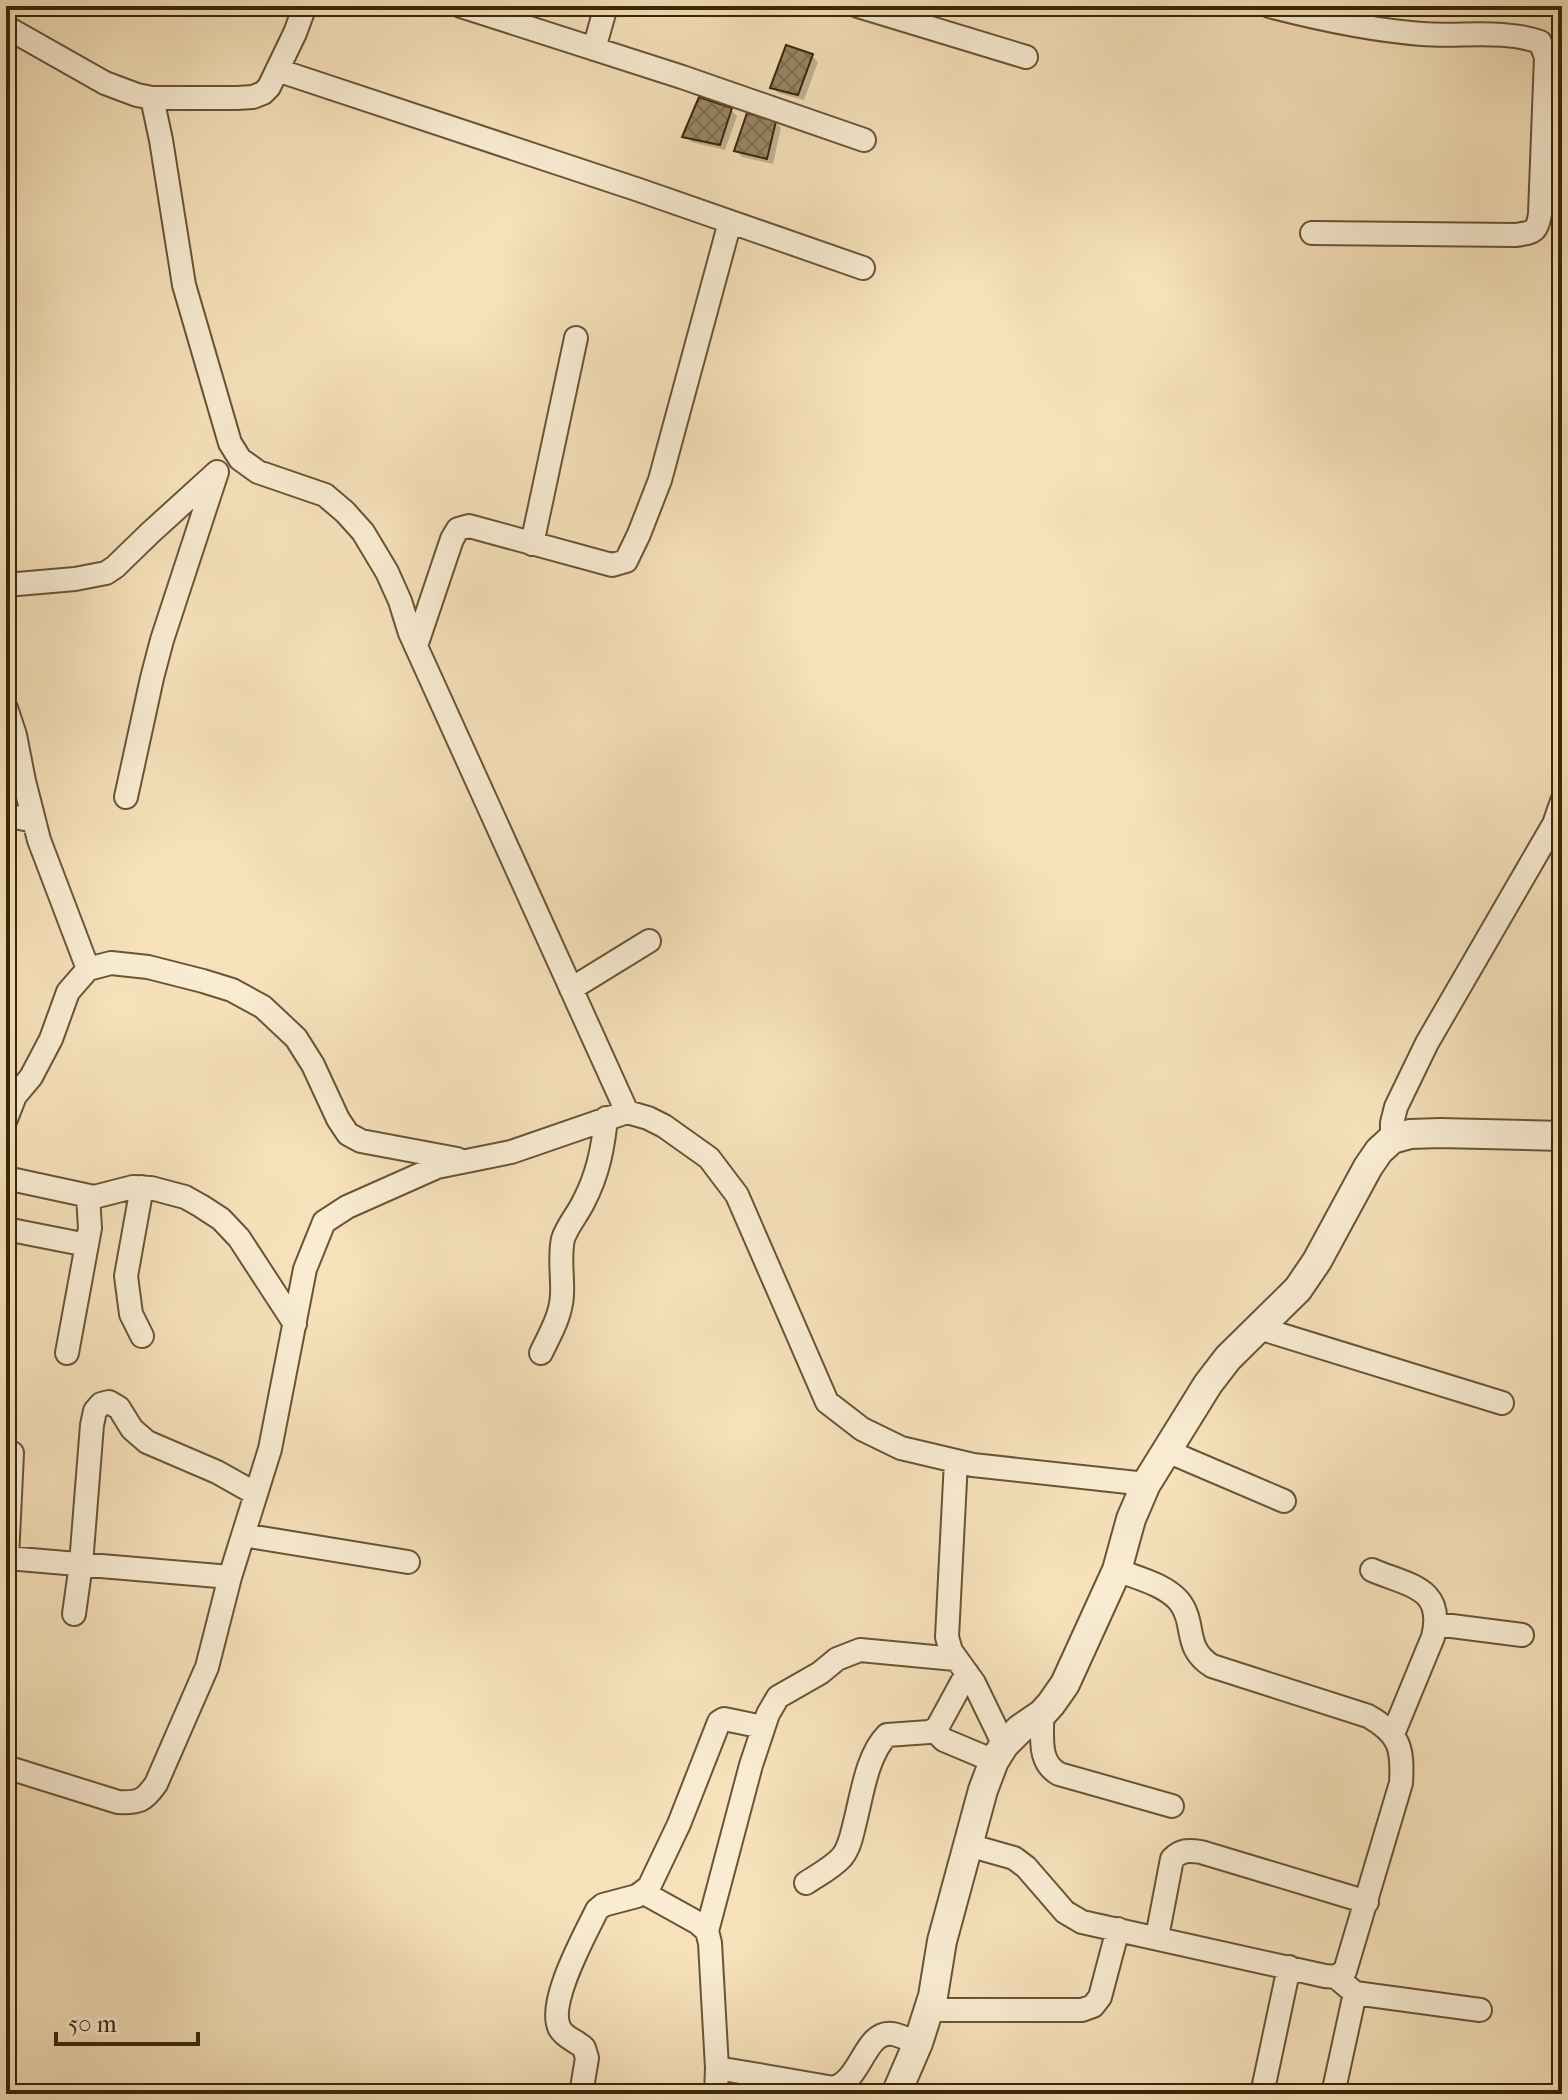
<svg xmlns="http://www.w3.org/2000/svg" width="1568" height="2100" font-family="'IM FELL French Canon',serif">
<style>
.shadow{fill:#0003}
.building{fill:url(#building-cross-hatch);stroke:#38260a;stroke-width:2}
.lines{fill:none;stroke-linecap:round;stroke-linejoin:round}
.minor-casing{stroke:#685536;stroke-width:26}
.tertiary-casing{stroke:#685536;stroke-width:32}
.minor{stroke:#f9ecd3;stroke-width:22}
.tertiary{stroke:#f9ecd3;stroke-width:28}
</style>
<defs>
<pattern id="building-cross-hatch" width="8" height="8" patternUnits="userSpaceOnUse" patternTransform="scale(2)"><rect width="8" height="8" fill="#9b8766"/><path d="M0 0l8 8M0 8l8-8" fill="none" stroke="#7f6e52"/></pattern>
</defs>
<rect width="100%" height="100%" fill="#f6e1bb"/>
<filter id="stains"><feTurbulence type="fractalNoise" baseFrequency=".0025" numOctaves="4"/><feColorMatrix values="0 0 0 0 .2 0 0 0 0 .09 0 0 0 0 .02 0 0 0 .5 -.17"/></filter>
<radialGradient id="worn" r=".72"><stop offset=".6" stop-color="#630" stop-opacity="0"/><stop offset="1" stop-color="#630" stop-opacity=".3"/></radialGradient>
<path class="shadow" d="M 812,56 L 818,62 L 804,100 L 778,93 L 772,87 Z
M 731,110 L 737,116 L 725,150 L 691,142 L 685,136 Z
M 775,122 L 781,128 L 773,164 L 742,157 L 736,151 Z"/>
<path class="building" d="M 786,45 L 813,54 L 798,95 L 770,88 Z
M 699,97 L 732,108 L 720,145 L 682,137 Z
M 747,113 L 776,121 L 767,159 L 734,151 Z"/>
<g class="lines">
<g class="minor-casing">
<path id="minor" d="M 461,6 L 682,77 L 864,140
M 858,6 L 1026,57
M 1269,6 C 1319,19 1370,30 1422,34 C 1461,37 1503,29 1540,42 L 1546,57 L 1540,214 C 1537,233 1533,232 1516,235 L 1312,233
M 6,27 L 105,83 L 137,95 L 152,98 L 237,98 L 253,97 L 263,93 L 269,87 L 295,33 L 305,6
M 594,49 L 606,6
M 277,70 L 639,190 L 863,268
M 152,98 L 161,140 L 184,285 L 230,443 L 240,459 L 258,472 L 325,495 L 345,512 L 363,532 L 387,572 L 400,601 L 410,633 L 627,1112
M 532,544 L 576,338
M 6,585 L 75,579 L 106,573 L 115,567 L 150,533 L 216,473
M 416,646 L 452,539 L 458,529 L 469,526 L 612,565 L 626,561 L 639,534 L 660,480 L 730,222
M 6,708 L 15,735 L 24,781 L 39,840 L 88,969
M 126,797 L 152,678 L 162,640 L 217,472
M 6,815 L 34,821
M 571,989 L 649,941
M 6,1119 L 15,1096 L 31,1077 L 51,1039 L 68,992 L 88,969 L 111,963 L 148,967 L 203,981 L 232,990 L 263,1007 L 296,1038 L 313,1065 L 338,1119 L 348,1134 L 361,1141 L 457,1159
M 1392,1139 L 1392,1123 L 1396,1107 L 1427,1043 L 1554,824 L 1562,801
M 6,1178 L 94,1197 L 133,1187 L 151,1188 L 185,1197 L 201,1206 L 221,1219 L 239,1238 L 295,1324
M 6,1229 L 87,1245
M 1259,1328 L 1502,1403
M 142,1336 L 131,1314 L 126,1276 L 142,1187
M 67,1353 L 90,1228 L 88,1196
M 541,1353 C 550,1334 561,1316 562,1295 C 563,1276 559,1257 563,1239 C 567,1226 578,1214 584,1201 C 598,1174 603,1148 606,1118
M 1167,1451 L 1284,1501
M 12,1453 L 7,1558 L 230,1577
M 956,1461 L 947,1637 L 951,1651 L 974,1683 L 1004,1745
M 243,1535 L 408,1562
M 1372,1570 C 1409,1586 1445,1587 1433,1637 L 1393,1734
M 74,1614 L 81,1564 L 92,1425 L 95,1411 L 101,1404 L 109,1402 L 119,1408 L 132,1429 L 147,1442 L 217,1472 L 256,1494
M 1436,1624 L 1522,1635
M 1042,1714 C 1043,1736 1037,1762 1059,1774 L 1172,1806
M 934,1730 L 944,1740 L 994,1761
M 6,1767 L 118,1802 C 139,1803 144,1801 156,1784 L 207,1667 L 230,1577 L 270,1449 L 305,1269 L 324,1222 L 347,1207 L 437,1167 L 511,1152 L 627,1112 L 648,1118 L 664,1126 L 709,1158 L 737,1195 L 827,1402 L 862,1429 L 901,1448 L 973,1465 L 1146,1484
M 968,1845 L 1014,1858 L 1026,1867 L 1065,1912 L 1082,1922 L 1325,1976 L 1336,1977 L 1345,1971 L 1401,1783 C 1403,1748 1400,1734 1368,1716 L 1212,1666 C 1182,1647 1197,1624 1179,1601 C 1164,1584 1137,1578 1117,1570
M 806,1883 C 818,1875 832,1868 842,1857 C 850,1847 852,1834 855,1822 C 862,1795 867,1755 887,1735 L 929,1732 L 937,1728 L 967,1673
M 644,1893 L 698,1923 L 707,1931 L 710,1943 L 717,2068
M 707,1931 L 751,1765 L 768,1714 L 778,1697 L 820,1673 L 837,1659 L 860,1650 L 955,1659
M 1157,1937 L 1172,1859 C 1181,1850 1188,1850 1201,1852 L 1367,1902
M 1336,1977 L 1355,1993 L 1480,2010
M 928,2010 L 1082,2010 L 1093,2006 L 1100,1997 L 1118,1929
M 581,2094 L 587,2058 L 584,2048 C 577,2041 565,2038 560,2029 C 546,2004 585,1935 597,1910 L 603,1905 L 637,1896 L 649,1887 L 679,1824 L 719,1722 L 724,1719 L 763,1727
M 716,2094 L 717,2068 L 834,2088 C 862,2079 865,2029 893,2034 C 901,2036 910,2040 918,2043
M 1262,2094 L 1289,1967
M 1333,2094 L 1355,1993"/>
</g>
<g class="tertiary-casing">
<path id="tertiary" d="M 896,2094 L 918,2043 L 933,1996 L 942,1941 L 983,1790 L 994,1761 L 1004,1745 L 1020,1729 L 1042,1714 L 1051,1704 L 1065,1684 L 1117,1570 L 1131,1519 L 1146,1484 L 1208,1384 L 1228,1358 L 1298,1289 L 1317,1261 L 1368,1167 L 1379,1151 L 1392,1139 L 1410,1134 L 1440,1133 L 1562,1136"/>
</g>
<use href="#minor" class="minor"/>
<use href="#tertiary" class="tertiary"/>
</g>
<rect width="1568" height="2100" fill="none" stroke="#f6e1bb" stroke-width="32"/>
<rect x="8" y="8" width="1552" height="2084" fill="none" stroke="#38260a" stroke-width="4"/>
<rect x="16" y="16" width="1536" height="2068" fill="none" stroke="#38260a" stroke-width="2"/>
<path d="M56 2032v12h142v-12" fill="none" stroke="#38260a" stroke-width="4"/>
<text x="68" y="2032" font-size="24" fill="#38260a" stroke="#f9ecd3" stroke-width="6" paint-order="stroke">50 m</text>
<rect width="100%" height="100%" filter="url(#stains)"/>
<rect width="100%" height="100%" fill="url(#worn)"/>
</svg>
